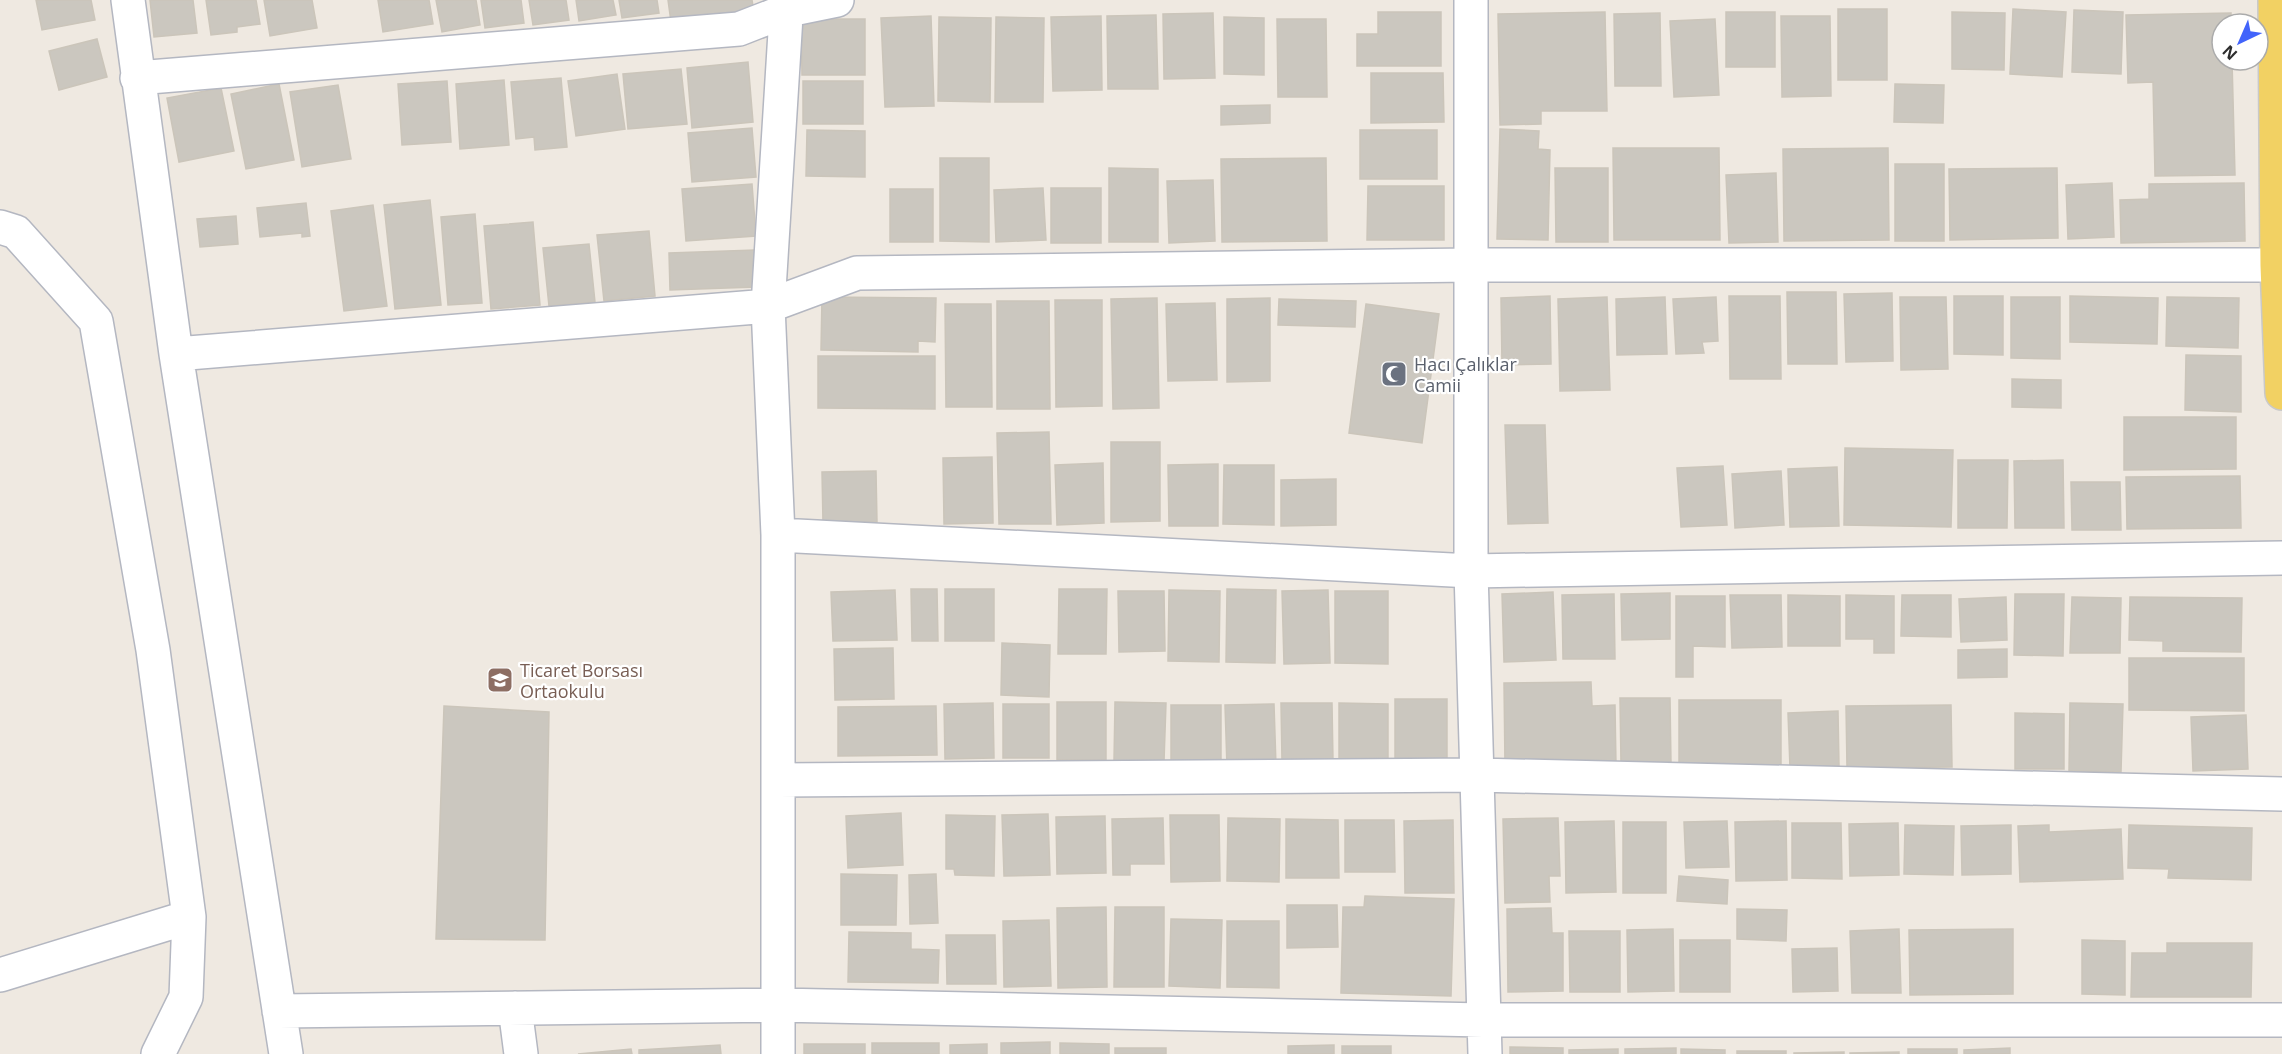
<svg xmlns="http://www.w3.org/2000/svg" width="2282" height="1054" font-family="'Open Sans',sans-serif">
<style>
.building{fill:#cbc7bf;stroke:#cbc5ba;stroke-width:1.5}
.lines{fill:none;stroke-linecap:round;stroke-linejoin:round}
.minor-casing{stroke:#b4b7c1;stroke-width:36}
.major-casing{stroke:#c9c9c9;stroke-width:36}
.minor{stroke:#fff;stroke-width:33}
.major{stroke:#f2d163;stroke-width:33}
.labels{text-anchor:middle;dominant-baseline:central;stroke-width:4.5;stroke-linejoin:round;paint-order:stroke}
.worship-label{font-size:18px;fill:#5b616d;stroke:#fff;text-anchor:start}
.education-label{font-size:18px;fill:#785e54;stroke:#fff;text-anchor:start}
</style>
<rect width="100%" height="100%" fill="#efe9e1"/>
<path class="building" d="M 36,0 L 91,0 L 95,20 L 42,30 Z
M 150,0 L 193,0 L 197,33 L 154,37 Z
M 206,0 L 256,0 L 260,24 L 237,27 L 237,32 L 211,35 Z
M 264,0 L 312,0 L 317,28 L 270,36 Z
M 378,0 L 429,0 L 433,24 L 383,32 Z
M 436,0 L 476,0 L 480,25 L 442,32 Z
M 481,0 L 521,0 L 524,23 L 485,28 Z
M 529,0 L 566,0 L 569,20 L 533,25 Z
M 576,0 L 613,0 L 616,15 L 579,21 Z
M 619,0 L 657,0 L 659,13 L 622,18 Z
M 668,0 L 752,0 L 754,12 L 671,22 Z
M 1838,9 L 1887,9 L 1887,80 L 1838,80 Z
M 2013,9 L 2066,12 L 2062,77 L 2010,74 Z
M 2074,10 L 2123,12 L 2121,74 L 2072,72 Z
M 1378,12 L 1441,12 L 1441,66 L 1357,66 L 1357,34 L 1378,34 Z
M 1605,12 L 1607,111 L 1541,111 L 1541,124 L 1500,125 L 1498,14 Z
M 1726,12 L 1775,12 L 1775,67 L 1726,67 Z
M 1952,12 L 2005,13 L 2004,70 L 1952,69 Z
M 1213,13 L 1215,78 L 1164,79 L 1163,14 Z
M 1660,13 L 1661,86 L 1615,86 L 1614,14 Z
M 2231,13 L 2231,24 L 2222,24 L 2222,60 L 2232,60 L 2235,175 L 2155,176 L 2153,82 L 2128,83 L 2126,15 Z
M 1156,15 L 1158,89 L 1108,89 L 1107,16 Z
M 931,16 L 934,106 L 885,107 L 881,18 Z
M 1101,16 L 1102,90 L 1053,91 L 1051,17 Z
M 1781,16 L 1830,16 L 1831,96 L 1782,97 Z
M 939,17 L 991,18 L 990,102 L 938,101 Z
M 996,17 L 1044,18 L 1043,102 L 995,102 Z
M 1224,17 L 1264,18 L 1264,75 L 1224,74 Z
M 801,19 L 865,19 L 865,75 L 802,75 Z
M 1277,19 L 1326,19 L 1327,97 L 1278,97 Z
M 1715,19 L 1719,95 L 1674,97 L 1670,21 Z
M 97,39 L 107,77 L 59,90 L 49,51 Z
M 748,62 L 753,122 L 692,128 L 687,68 Z
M 681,69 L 687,124 L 628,129 L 623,74 Z
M 1371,73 L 1443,73 L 1444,122 L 1371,123 Z
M 617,74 L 625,129 L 576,136 L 568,81 Z
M 561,78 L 567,147 L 535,150 L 534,137 L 516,139 L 511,82 Z
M 504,80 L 509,145 L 460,149 L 456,84 Z
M 447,81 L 451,142 L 402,145 L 398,84 Z
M 803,81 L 863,81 L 863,124 L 803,124 Z
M 279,84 L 294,160 L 246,169 L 231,94 Z
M 1895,84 L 1944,85 L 1943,123 L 1894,122 Z
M 338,85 L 351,159 L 302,167 L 290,92 Z
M 221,88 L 234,151 L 179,162 L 167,98 Z
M 1270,105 L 1270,123 L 1221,125 L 1221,106 Z
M 752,128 L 756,177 L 692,182 L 688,133 Z
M 1500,129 L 1539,131 L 1538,149 L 1550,150 L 1548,240 L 1497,239 Z
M 807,130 L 865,131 L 865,177 L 806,176 Z
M 1360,130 L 1437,130 L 1437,179 L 1360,179 Z
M 1613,148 L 1719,148 L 1720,240 L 1614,240 Z
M 1888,148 L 1889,240 L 1784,241 L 1783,149 Z
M 940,158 L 989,158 L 989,242 L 940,241 Z
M 1326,158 L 1327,241 L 1222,242 L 1221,159 Z
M 1895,164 L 1944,164 L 1944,241 L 1895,241 Z
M 1109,168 L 1158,169 L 1158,242 L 1109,242 Z
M 1555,168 L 1608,168 L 1608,242 L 1556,242 Z
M 2057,168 L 2058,238 L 1950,240 L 1949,169 Z
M 1776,173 L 1778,242 L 1729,243 L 1726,175 Z
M 1213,180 L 1215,241 L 1169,243 L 1167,181 Z
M 2112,183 L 2114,237 L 2068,239 L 2066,185 Z
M 2244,183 L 2245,241 L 2121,243 L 2120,200 L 2149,199 L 2149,184 Z
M 752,184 L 756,236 L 686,241 L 682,189 Z
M 1368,186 L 1444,186 L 1444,240 L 1367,240 Z
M 1043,188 L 1046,240 L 996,242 L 994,190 Z
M 1051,188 L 1101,188 L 1101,243 L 1051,243 Z
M 890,189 L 933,189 L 933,242 L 890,242 Z
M 430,200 L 441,305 L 395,309 L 384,205 Z
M 306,203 L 310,236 L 302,237 L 302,233 L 260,237 L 257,208 Z
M 373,205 L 387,306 L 344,311 L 331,211 Z
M 475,214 L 482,303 L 448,305 L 441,217 Z
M 236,216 L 238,244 L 200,247 L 197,219 Z
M 533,222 L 540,305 L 491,309 L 484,226 Z
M 649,231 L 655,296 L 604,301 L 597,235 Z
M 589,244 L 595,302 L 549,306 L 543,248 Z
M 755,250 L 756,287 L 670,290 L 669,253 Z
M 1787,292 L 1836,292 L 1837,364 L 1788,364 Z
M 1892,293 L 1893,361 L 1846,362 L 1844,294 Z
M 1550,296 L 1551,364 L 1502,365 L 1501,298 Z
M 1729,296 L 1780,296 L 1781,379 L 1730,379 Z
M 1954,296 L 2003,296 L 2003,355 L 1954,354 Z
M 2070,296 L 2158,298 L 2157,344 L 2070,342 Z
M 822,297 L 936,298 L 935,342 L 918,341 L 918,352 L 821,350 Z
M 1607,297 L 1610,390 L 1560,391 L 1558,299 Z
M 1665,297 L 1667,354 L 1617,355 L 1616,299 Z
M 1716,297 L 1718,341 L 1702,342 L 1704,353 L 1676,354 L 1673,299 Z
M 1900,297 L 1946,297 L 1948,369 L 1901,370 Z
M 2011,297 L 2060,297 L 2060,359 L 2011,358 Z
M 2167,297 L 2239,298 L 2238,348 L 2166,346 Z
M 1157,298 L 1159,408 L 1113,409 L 1111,299 Z
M 1270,298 L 1270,381 L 1227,382 L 1227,299 Z
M 1279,299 L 1356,301 L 1355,327 L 1278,325 Z
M 1055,300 L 1102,300 L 1102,406 L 1056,407 Z
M 997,301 L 1049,301 L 1050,409 L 997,409 Z
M 1215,303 L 1217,380 L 1168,381 L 1166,304 Z
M 945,304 L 991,304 L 992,407 L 946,407 Z
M 1366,304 L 1439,314 L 1422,443 L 1349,433 Z
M 2186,355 L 2241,356 L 2241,412 L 2185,410 Z
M 818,356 L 935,356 L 935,409 L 818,408 Z
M 2012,379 L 2061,380 L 2061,408 L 2012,407 Z
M 2124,417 L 2236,417 L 2236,469 L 2124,470 Z
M 1505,425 L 1545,425 L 1548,523 L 1508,524 Z
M 1049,432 L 1051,524 L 999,524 L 997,433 Z
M 1111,442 L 1160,442 L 1160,521 L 1111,522 Z
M 1845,448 L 1953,450 L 1951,527 L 1844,525 Z
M 992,457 L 993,523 L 944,524 L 943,458 Z
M 1958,460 L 2008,460 L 2007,528 L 1958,528 Z
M 2063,460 L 2064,528 L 2015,528 L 2014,461 Z
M 1103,463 L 1104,523 L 1057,525 L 1055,465 Z
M 1218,464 L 1218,526 L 1169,526 L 1168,465 Z
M 1224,465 L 1274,465 L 1274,525 L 1223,524 Z
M 1723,466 L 1727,525 L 1681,527 L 1677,468 Z
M 1837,467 L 1839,526 L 1790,527 L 1788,469 Z
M 876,471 L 877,522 L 823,523 L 822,472 Z
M 1781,471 L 1784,525 L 1735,528 L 1732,474 Z
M 2240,476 L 2241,528 L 2127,529 L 2126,477 Z
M 1336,479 L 1336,525 L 1281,526 L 1281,480 Z
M 2071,482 L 2120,482 L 2121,530 L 2072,530 Z
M 911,589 L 937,589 L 938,641 L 912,641 Z
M 945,589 L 994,589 L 994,641 L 945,641 Z
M 1059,589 L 1107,589 L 1106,654 L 1058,654 Z
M 1227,589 L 1276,590 L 1275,663 L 1226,662 Z
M 895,590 L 897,640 L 833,641 L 831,592 Z
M 1169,590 L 1220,591 L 1219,662 L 1168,661 Z
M 1328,590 L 1330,663 L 1284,664 L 1282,591 Z
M 1118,591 L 1164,591 L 1165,651 L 1119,652 Z
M 1335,591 L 1388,591 L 1388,664 L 1335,663 Z
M 1553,592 L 1556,660 L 1504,662 L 1502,594 Z
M 1670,593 L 1670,639 L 1622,640 L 1621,594 Z
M 1614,594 L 1615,659 L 1563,659 L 1562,595 Z
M 2015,594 L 2064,594 L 2063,656 L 2014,655 Z
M 1730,595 L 1781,595 L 1782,647 L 1732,648 Z
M 1788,595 L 1840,596 L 1840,646 L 1788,646 Z
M 1846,595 L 1894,596 L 1894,653 L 1874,653 L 1874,639 L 1846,639 Z
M 1902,595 L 1951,595 L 1951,637 L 1901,636 Z
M 1676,596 L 1725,596 L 1725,647 L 1693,646 L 1693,677 L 1676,677 Z
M 2006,597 L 2007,640 L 1961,642 L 1959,599 Z
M 2072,597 L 2121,598 L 2120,653 L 2070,653 Z
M 2130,597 L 2242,598 L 2241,652 L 2163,651 L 2163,641 L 2129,640 Z
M 1002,643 L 1050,645 L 1049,697 L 1001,695 Z
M 893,648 L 894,699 L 835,700 L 834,649 Z
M 2007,649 L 2007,677 L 1958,678 L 1958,650 Z
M 2129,658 L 2244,658 L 2244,711 L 2129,710 Z
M 1591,682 L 1592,706 L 1615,705 L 1616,765 L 1505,766 L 1504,683 Z
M 1620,698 L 1670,698 L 1671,764 L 1621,764 Z
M 1395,699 L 1447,699 L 1447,764 L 1395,764 Z
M 1679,700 L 1781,700 L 1781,765 L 1679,765 Z
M 1057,702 L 1106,702 L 1106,760 L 1057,760 Z
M 1115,702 L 1166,703 L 1164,762 L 1114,761 Z
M 993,703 L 994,758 L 945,759 L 944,704 Z
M 1281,703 L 1332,703 L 1333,761 L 1282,761 Z
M 1339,703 L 1388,704 L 1388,765 L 1339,765 Z
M 2070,703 L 2123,704 L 2121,772 L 2069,771 Z
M 1003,704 L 1049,704 L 1049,758 L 1003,758 Z
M 1274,704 L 1276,766 L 1227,767 L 1225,705 Z
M 1171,705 L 1221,705 L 1221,763 L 1171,763 Z
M 1951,705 L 1952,767 L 1847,768 L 1846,706 Z
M 444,706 L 549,712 L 545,940 L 436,939 Z
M 936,706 L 937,755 L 838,756 L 838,707 Z
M 1838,711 L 1839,766 L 1790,768 L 1788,713 Z
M 2015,713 L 2064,714 L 2064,769 L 2015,769 Z
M 2246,715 L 2248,769 L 2193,771 L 2191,717 Z
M 901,813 L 903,865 L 848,868 L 846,816 Z
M 1048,814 L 1050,875 L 1004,876 L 1002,815 Z
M 946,815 L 995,816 L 994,876 L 955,875 L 954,869 L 946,869 Z
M 1170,815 L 1219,815 L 1220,881 L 1171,882 Z
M 1105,816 L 1106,873 L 1057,874 L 1056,817 Z
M 1163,818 L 1164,864 L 1130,864 L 1130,875 L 1113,875 L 1112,819 Z
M 1228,818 L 1280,819 L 1279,882 L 1227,881 Z
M 1558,818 L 1560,876 L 1549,876 L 1550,902 L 1505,903 L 1503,819 Z
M 1286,819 L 1338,820 L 1339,878 L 1286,878 Z
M 1345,820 L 1394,820 L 1395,872 L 1345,872 Z
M 1453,820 L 1454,893 L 1405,893 L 1404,821 Z
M 1614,821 L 1616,892 L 1566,893 L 1565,822 Z
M 1727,821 L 1729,867 L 1686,868 L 1684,822 Z
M 1786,821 L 1787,880 L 1736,881 L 1735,822 Z
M 1623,822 L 1666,822 L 1666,893 L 1623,893 Z
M 1792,823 L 1841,823 L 1842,879 L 1792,878 Z
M 1898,823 L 1899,875 L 1850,876 L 1849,824 Z
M 1905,825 L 1954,826 L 1953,875 L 1904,874 Z
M 2011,825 L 2011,874 L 1962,875 L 1961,826 Z
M 2049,825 L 2049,832 L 2121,829 L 2123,879 L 2020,882 L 2018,826 Z
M 2129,825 L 2252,828 L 2251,880 L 2168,878 L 2169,869 L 2128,868 Z
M 841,874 L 897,875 L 896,925 L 841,925 Z
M 936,874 L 938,923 L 910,924 L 909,875 Z
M 1679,876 L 1728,880 L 1727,904 L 1677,901 Z
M 1365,896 L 1454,899 L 1451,996 L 1341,993 L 1343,907 L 1364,907 Z
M 1287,905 L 1337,905 L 1338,947 L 1287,948 Z
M 1106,907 L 1107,987 L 1058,988 L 1057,908 Z
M 1115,907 L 1164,907 L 1164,987 L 1114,987 Z
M 1551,908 L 1552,933 L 1563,933 L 1563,991 L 1508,992 L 1507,909 Z
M 1737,909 L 1787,910 L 1786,941 L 1737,939 Z
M 1171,919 L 1222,920 L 1220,988 L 1169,986 Z
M 1049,920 L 1051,986 L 1004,987 L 1003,921 Z
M 1227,921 L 1279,921 L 1279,988 L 1227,987 Z
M 1673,929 L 1674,991 L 1628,992 L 1627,930 Z
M 1899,929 L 1901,993 L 1852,993 L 1850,931 Z
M 2013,929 L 2013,994 L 1910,995 L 1909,930 Z
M 1569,931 L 1620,931 L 1620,992 L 1570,992 Z
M 849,932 L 911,933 L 911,949 L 939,950 L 938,983 L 848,982 Z
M 946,935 L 995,935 L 996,984 L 947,984 Z
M 1680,940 L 1730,940 L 1730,992 L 1680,992 Z
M 2082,940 L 2125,941 L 2125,995 L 2082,994 Z
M 2167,943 L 2252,943 L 2251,997 L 2131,997 L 2132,953 L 2167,953 Z
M 1837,948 L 1838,991 L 1793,992 L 1792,949 Z
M 1050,1042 L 1050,1054 L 1001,1054 L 1001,1043 Z
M 872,1043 L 939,1043 L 939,1054 L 872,1054 Z
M 1060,1043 L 1109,1044 L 1109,1054 L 1060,1054 Z
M 804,1044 L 865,1044 L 865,1054 L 804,1054 Z
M 987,1044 L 987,1054 L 950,1054 L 950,1045 Z
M 720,1045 L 721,1054 L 639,1054 L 639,1050 Z
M 1334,1045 L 1334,1054 L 1288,1054 L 1288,1046 Z
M 1342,1046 L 1391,1046 L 1391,1054 L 1342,1054 Z
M 1510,1047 L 1563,1048 L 1563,1054 L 1510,1054 Z
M 1115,1048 L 1166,1048 L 1166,1054 L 1115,1054 Z
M 1676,1048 L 1676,1054 L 1625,1054 L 1625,1049 Z
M 2010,1048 L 2010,1054 L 1964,1054 L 1964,1050 Z
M 631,1049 L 632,1054 L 578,1054 Z
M 1618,1049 L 1618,1054 L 1569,1054 L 1569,1050 Z
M 1681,1049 L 1725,1050 L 1725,1054 L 1681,1054 Z
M 1908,1049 L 1957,1049 L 1957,1054 L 1908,1054 Z
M 1737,1051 L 1786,1051 L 1786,1054 L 1737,1054 Z
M 1844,1052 L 1844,1054 L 1794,1054 L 1794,1053 Z
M 1899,1052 L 1899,1054 L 1850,1054 L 1850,1053 Z"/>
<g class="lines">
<g class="minor-casing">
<path id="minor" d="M 128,0 L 176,354 L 286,1054
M 1471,0 L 1471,571 L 1485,1054
M 137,78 L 739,29 L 788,10 L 837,0
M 0,227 L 16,232 L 96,321 L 153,650 L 189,917 L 0,975
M 176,354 L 768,306 L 857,273 L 1471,265 L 2277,265
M 778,535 L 1471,571 L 2282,558
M 778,780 L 1477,775 L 2282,794
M 515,1008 L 521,1054
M 279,1011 L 778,1005 L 1483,1020 L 2282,1020
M 158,1054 L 186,997 L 189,917
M 778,1054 L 778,535 L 768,306 L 787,0"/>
</g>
<g class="major-casing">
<path id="major" d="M 2275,0 L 2277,265 L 2282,393"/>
</g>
<use href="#minor" class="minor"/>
<use href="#major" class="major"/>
</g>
<defs>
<g id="mosque-square" transform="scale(1.35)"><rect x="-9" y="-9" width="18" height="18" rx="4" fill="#6b7280" stroke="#fff"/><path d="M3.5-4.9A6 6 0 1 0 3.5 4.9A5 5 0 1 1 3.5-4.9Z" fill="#fff"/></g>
<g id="school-square" transform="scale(1.35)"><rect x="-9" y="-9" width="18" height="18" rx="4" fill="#8d6e63" stroke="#fff"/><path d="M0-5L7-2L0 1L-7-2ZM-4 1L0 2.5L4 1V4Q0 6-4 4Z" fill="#fff"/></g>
</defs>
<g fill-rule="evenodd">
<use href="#mosque-square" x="1394" y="374"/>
<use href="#school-square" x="500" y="680"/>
</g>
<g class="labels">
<g class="worship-label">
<text x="1414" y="364">Hacı Çalıklar<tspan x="1414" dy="21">Camii</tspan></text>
</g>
<g class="education-label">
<text x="520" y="670">Ticaret Borsası<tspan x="520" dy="21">Ortaokulu</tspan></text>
</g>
</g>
<g transform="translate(2240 42) rotate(224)"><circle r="28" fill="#ffffff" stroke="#ababab" stroke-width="1.5"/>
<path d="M0-4.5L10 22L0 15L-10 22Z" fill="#4264fb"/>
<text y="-9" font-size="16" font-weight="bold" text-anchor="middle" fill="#2e2e2e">N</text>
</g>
</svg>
